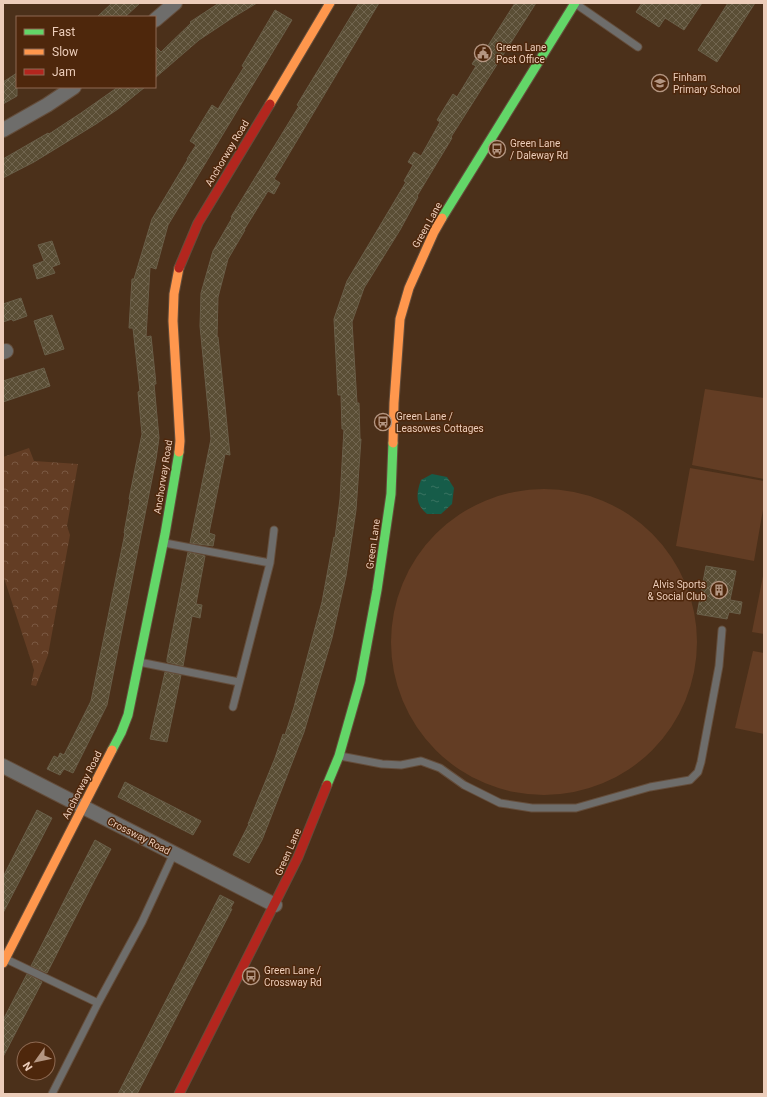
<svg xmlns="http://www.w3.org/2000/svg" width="767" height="1097" font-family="Roboto,sans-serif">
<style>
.green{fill:#633d24}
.park{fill:url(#park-crowns)}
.water{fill:url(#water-ripples)}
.building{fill:url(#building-cross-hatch);stroke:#695e48}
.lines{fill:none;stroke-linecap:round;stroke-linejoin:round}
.lane-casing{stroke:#644d3b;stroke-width:9}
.street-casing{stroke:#644d3b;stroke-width:16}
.fast-casing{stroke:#644d3b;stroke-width:11}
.slow-casing{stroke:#644d3b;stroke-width:11}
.jam-casing{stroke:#644d3b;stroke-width:11}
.lane{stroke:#6e6d6b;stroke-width:7}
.street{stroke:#6e6d6b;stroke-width:14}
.fast{stroke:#63d668;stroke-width:9}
.slow{stroke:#ff974d;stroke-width:9}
.jam{stroke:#b3261e;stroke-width:9}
.labels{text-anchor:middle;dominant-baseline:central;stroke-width:3;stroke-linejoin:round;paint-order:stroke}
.poi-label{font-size:10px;fill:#eccdba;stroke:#4e270c;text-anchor:start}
.street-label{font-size:10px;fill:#eccdba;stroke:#4e270c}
</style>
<defs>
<pattern id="park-crowns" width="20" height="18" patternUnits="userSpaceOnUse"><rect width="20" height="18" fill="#633d24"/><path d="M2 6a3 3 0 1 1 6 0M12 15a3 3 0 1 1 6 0" fill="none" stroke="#7a5842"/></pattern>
<pattern id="water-ripples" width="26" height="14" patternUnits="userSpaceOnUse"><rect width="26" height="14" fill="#165c49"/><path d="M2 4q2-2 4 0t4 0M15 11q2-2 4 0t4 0" fill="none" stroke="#387261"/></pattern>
<pattern id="building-cross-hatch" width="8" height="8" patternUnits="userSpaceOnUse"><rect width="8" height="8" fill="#5a4e35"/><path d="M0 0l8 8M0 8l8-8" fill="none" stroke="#726650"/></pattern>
</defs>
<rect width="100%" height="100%" fill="#4b301a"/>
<path class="green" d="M 705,389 L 764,398 L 764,479 L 692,465 Z
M 690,468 L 764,481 L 764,504 L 754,561 L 676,546 Z
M391 642a153 153 0 1 1 306 0a153 153 0 1 1-306 0Z
M 764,571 L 764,634 L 752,632 Z
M 753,651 L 764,653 L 764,734 L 735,728 Z"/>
<path class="park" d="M 29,448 L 34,461 L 78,464 L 67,526 L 70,535 L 48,655 L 36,686 L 31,685 L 34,670 L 3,575 L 3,457 Z"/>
<path class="water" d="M 432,474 L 447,477 L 454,488 L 452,504 L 441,514 L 427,514 C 415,504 416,494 421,480 Z"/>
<path class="building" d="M 112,3 L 140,3 L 125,17 L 97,17 Z
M 219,3 L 257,3 L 232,18 L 199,40 L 155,78 L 155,46 L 161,52 L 191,23 L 190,22 Z
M 359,3 L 379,3 L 274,179 L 280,183 L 274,194 L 268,191 L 244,230 L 245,230 L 228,259 L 218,297 L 217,337 L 218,337 L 230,455 L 225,454 L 209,533 L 215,535 L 213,546 L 190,543 L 211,439 L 200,326 L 201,293 L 213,251 L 232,218 L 231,217 L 299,106 L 297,105 L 303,95 Z
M 515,3 L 536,3 L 451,137 L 452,138 L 417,196 L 418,197 L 400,230 L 364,288 L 352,322 L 357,403 L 359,403 L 360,439 L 361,439 L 356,510 L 346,576 L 332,638 L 304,732 L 262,840 L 249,863 L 233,855 L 249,824 L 248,824 L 275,758 L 283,734 L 285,735 L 294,707 L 322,602 L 334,537 L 335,538 L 340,499 L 344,429 L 342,429 L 341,395 L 338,395 L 334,319 L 347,281 L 406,182 L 404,181 L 413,165 L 408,162 L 414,152 L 421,156 L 440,122 L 437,120 L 453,94 L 457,97 L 476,66 L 472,64 L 481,50 L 484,52 Z
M 642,3 L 702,3 L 684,30 L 665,18 L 659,27 L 636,12 Z
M 728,3 L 755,3 L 717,62 L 698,50 Z
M 275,10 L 292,20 L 168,225 L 156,269 L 150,267 L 146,337 L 151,336 L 156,384 L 154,384 L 159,438 L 156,459 L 107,705 L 73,773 L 64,769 L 60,775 L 47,769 L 54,756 L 58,758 L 60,753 L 64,755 L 91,701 L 125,533 L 124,533 L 130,500 L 129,499 L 142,434 L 138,392 L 140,391 L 133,328 L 129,328 L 132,279 L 134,279 L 152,219 L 188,159 L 187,159 L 196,145 L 190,141 L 212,105 L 218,109 L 244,67 L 242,66 Z
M 17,73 L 17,96 L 3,104 L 3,82 Z
M 118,87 L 145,87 L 118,109 L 96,124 L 34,162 L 3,178 L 3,159 L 48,133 L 49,134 L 81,113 Z
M 52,241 L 60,264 L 52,267 L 55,273 L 37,279 L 33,265 L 44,261 L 38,245 Z
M 21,298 L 27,316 L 13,321 L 12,319 L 3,322 L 3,304 Z
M 52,315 L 64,349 L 45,355 L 34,321 Z
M 44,368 L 50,386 L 3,402 L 3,381 Z
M 188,552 L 205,556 L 196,604 L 202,605 L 200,618 L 192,616 L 183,666 L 167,662 L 167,659 Z
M 706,566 L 736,571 L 730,600 L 742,602 L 740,614 L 729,612 L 727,619 L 697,614 Z
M 165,672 L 181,675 L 167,742 L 150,739 Z
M 125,782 L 201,821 L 193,835 L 118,797 Z
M 37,810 L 52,818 L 3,913 L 3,877 Z
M 95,840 L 111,849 L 94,881 L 47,973 L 31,966 Z
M 220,895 L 234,902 L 230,909 L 232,909 L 137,1094 L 118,1094 Z
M 27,974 L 42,982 L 3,1057 L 3,1020 Z"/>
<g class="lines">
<g class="lane-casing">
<path id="lane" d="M 576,4 L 638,47
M 165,543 L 270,563
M 139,662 L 239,682
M 233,707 L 270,563 L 274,530
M 340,756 L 382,764 L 401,765 L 421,761 L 440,768 L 464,785 L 500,803 L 532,808 L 576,808 L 650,787 L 690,780 L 698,772 L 701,762 L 719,666 L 722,630
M 6,959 L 98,1003
M 52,1094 L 98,1003 L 142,922 L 174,853"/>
</g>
<g class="street-casing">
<path id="street" d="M 155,20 L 175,3
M 3,130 L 47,105 L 74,87
M 3,352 L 6,351
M 3,766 L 275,905"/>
</g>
<g class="fast-casing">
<path id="fast" d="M 442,218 L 575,3
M 112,750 L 121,733 L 128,715 L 165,534 L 179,452
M 327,785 L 339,756 L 360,682 L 377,590 L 391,494 L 393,443"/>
</g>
<g class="slow-casing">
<path id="slow" d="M 270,104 L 330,3
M 393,443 L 394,403 L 400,319 L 409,288 L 434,232 L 442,218
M 179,452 L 180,441 L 173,321 L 174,294 L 179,268
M 3,963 L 112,750"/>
</g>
<g class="jam-casing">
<path id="jam" d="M 179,268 L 198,223 L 270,104
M 179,1094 L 298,857 L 327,785"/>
</g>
<use href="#lane" class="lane"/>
<use href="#street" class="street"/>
<use href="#fast" class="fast"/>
<use href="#slow" class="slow"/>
<use href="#jam" class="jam"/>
</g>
<defs>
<g id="civic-ring" transform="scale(0.9)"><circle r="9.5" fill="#4e270c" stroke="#b49682" stroke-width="1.5"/><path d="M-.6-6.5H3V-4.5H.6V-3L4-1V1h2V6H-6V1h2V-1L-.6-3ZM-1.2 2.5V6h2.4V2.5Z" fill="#b49682"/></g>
<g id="school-ring" transform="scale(0.9)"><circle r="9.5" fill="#4e270c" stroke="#b49682" stroke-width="1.5"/><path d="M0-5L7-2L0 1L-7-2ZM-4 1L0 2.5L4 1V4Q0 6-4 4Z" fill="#b49682"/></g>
<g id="bus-ring" transform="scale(0.9)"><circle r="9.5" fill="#4e270c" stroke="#b49682" stroke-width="1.5"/><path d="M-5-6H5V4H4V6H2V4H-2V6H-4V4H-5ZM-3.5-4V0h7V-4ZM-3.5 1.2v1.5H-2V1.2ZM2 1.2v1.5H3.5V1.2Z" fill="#b49682"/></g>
<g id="building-ring" transform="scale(0.9)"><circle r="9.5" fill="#4e270c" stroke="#b49682" stroke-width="1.5"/><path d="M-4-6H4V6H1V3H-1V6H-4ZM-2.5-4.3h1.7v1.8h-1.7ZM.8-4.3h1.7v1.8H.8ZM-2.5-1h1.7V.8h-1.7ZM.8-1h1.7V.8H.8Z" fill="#b49682"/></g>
</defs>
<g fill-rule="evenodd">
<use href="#civic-ring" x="483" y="53"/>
<use href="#school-ring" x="660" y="83"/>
<use href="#bus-ring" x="497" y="149"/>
<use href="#bus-ring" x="383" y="422"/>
<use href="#building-ring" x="719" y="590"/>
<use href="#bus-ring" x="251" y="976"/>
</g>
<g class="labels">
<g class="poi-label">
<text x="496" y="47">Green Lane<tspan x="496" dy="12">Post Office</tspan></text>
<text x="673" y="77">Finham<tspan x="673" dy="12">Primary School</tspan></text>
<text x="510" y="143">Green Lane<tspan x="510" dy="12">/ Daleway Rd</tspan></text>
<text x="396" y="416">Green Lane /<tspan x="396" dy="12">Leasowes Cottages</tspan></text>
<text x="706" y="584" text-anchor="end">Alvis Sports<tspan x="706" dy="12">&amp; Social Club</tspan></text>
<text x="264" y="970">Green Lane /<tspan x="264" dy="12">Crossway Rd</tspan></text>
</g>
<g class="street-label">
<text transform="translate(227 153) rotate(-59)">Anchorway Road</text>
<text transform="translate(427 225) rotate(-61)">Green Lane</text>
<text transform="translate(163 477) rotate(-81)">Anchorway Road</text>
<text transform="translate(373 544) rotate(-82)">Green Lane</text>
<text transform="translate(82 785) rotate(-63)">Anchorway Road</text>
<text transform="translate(139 836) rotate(27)">Crossway Road</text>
<text transform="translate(288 852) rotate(-66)">Green Lane</text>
</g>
</g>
<rect width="767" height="1097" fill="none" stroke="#eccdba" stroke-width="8"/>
<rect x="16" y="16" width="140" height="72" fill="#4e270c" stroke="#8d6952"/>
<rect x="24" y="29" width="20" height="6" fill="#63d668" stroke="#8d6952"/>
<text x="52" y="36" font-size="12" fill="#eccdba">Fast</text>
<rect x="24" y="49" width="20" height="6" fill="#ff974d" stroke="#8d6952"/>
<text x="52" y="56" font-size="12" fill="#eccdba">Slow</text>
<rect x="24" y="69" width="20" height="6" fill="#b3261e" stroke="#8d6952"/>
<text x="52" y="76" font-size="12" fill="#eccdba">Jam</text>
<g transform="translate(36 1061) rotate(237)"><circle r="19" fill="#4e270c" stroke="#8d6952"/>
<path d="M0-3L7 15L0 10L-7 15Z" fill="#b49682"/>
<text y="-6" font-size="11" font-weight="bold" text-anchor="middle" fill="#eccdba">N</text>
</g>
</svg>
